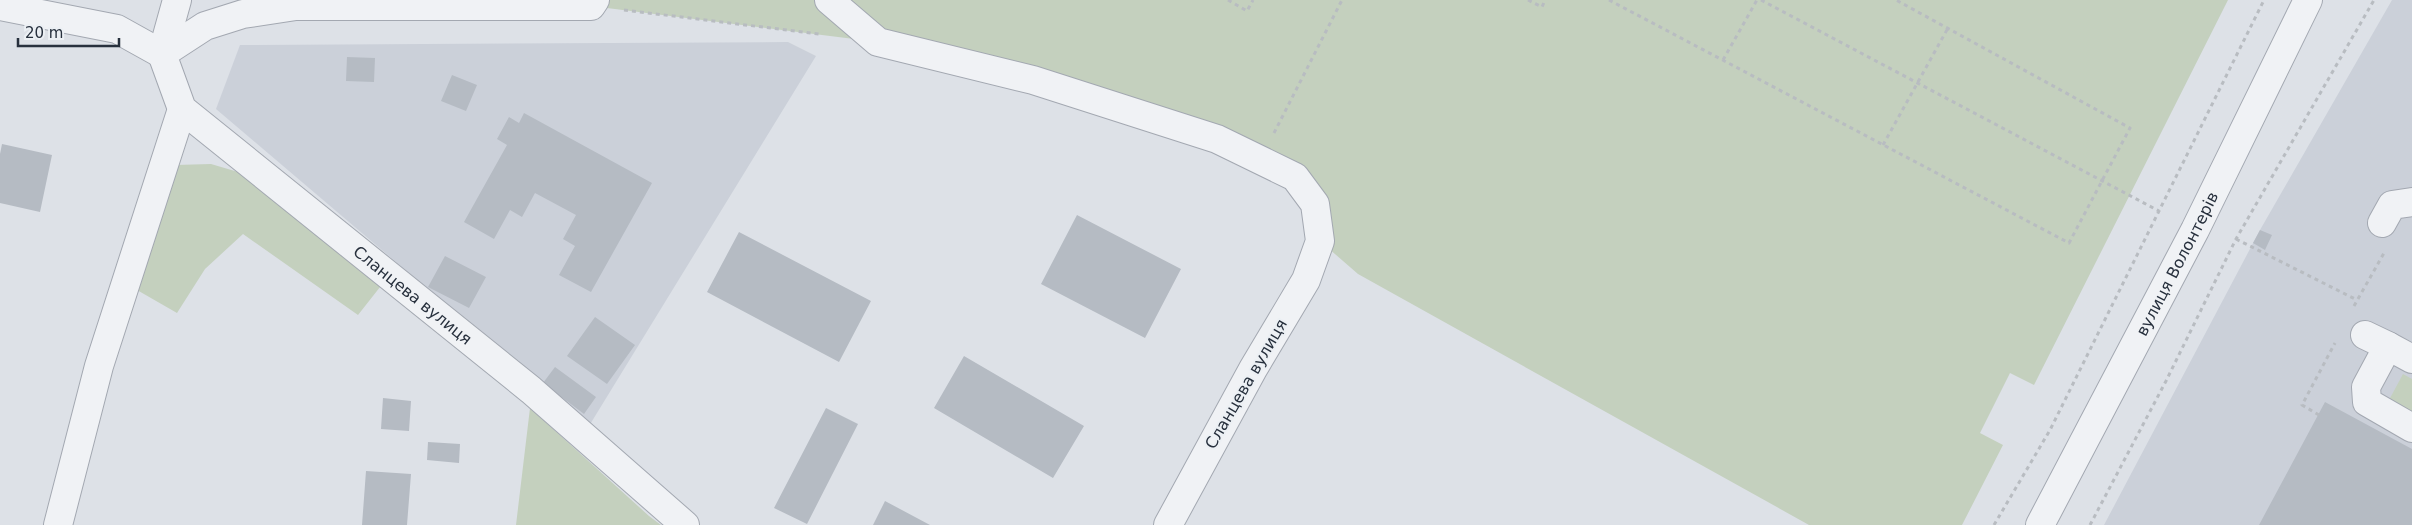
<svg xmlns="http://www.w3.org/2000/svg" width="2412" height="525" font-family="'DejaVu Sans',sans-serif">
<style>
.built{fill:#cbd0d9}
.green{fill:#c4d0be}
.building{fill:#b5bbc3}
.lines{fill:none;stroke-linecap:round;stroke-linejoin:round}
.minor-casing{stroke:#a3a8b1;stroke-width:30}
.path{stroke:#b8bcc1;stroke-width:3;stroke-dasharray:4 4;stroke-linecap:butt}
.minor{stroke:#f0f2f5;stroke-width:28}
.labels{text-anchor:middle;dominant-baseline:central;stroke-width:4;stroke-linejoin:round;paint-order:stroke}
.street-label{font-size:16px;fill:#27303d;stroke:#ecf0f4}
</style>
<rect width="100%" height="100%" fill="#dde1e7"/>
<path class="built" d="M 2392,0 L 2412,0 L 2412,525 L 2104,525 L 2260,230 Z
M 788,42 L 816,56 L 589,426 L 216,109 L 240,45 Z"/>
<path class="green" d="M 595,0 L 2228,0 L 2034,385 L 2010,373 L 1980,433 L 2003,445 L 1962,525 L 1809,525 L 1358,274 L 1320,241 L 1295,177 L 878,42 L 591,6 Z
M 211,164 L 255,177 L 384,282 L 358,315 L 243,234 L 205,269 L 177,313 L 137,290 L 175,165 Z
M 2403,374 L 2412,379 L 2412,412 L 2389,400 Z
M 530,408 L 649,516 L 661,525 L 516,525 Z"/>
<path class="building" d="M 347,57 L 375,58 L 374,82 L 346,81 Z
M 452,75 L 477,85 L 466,111 L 441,101 Z
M 524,113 L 652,183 L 591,292 L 559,275 L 575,246 L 563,239 L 576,215 L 535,193 L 522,217 L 510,210 L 494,239 L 464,222 L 507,145 L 497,139 L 509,117 L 519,123 Z
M 2,144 L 52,155 L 40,212 L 0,203 L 0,154 Z
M 1077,215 L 1181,269 L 1145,338 L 1041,284 Z
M 2260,230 L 2272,235 L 2265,250 L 2253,243 Z
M 739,232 L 871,301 L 839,362 L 707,292 Z
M 445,256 L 486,277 L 469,308 L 428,287 Z
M 595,317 L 635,345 L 607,384 L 567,356 Z
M 964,356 L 1084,426 L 1053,478 L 934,408 Z
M 555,367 L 596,397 L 584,414 L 543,383 Z
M 383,398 L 411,401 L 409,431 L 381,429 Z
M 2325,402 L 2412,449 L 2412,525 L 2259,525 Z
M 826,408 L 858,424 L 807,524 L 774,508 Z
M 428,442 L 460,444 L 459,463 L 427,460 Z
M 366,471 L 411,474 L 407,525 L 362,525 Z
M 885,501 L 930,525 L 873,525 Z"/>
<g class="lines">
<g class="minor-casing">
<g id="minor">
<path d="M 829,0 L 878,42 L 1033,80 L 1217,139 L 1295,177 L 1315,204 L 1320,241 L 1306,280 L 1253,369 L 1168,525"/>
<path d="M 0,6 L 117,29 L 162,54"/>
<path id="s1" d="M 162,54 L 182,109 L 531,390 L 685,525"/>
<path d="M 162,54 L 205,26 L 243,14 L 296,6 L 591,6 L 595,0"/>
<path d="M 162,54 L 177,0"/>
<path d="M 2382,223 L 2392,205 L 2412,202"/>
<path d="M 2365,335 L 2388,346 L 2366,387 L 2367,402 L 2412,428"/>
<path d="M 2388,346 L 2412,359"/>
<path d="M 58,525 L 99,366 L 182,109"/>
<path id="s2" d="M 2040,525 L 2195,230 L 2308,0"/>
</g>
</g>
<path class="path" d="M 1228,0 L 1247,11 L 1253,0
M 1528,0 L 1542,7 L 1545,0
M 1609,0 L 2069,243 L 2130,128 L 1896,0
M 1761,0 L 2159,211
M 624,10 L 819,34
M 1723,60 L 1757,0
M 1274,133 L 1342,0
M 1883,145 L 1948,28
M 2236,239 L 2357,300
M 2354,306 L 2384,253
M 2319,415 L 2302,405 L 2335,343
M 1994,525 L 2050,430 L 2264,0
M 2090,525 L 2166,381 L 2236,239 L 2374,0"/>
<use href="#minor" class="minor"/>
</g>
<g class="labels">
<g class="street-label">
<text stroke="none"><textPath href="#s2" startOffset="295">вулиця Волонтерів</textPath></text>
<text stroke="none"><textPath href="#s1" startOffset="355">Сланцева вулиця</textPath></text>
<text transform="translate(1246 384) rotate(-60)">Сланцева вулиця</text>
</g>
</g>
<path d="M18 38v8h101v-8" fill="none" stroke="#27303d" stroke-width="2.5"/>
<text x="25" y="38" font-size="15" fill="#27303d" stroke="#ecf0f4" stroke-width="4" paint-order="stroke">20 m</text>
</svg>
